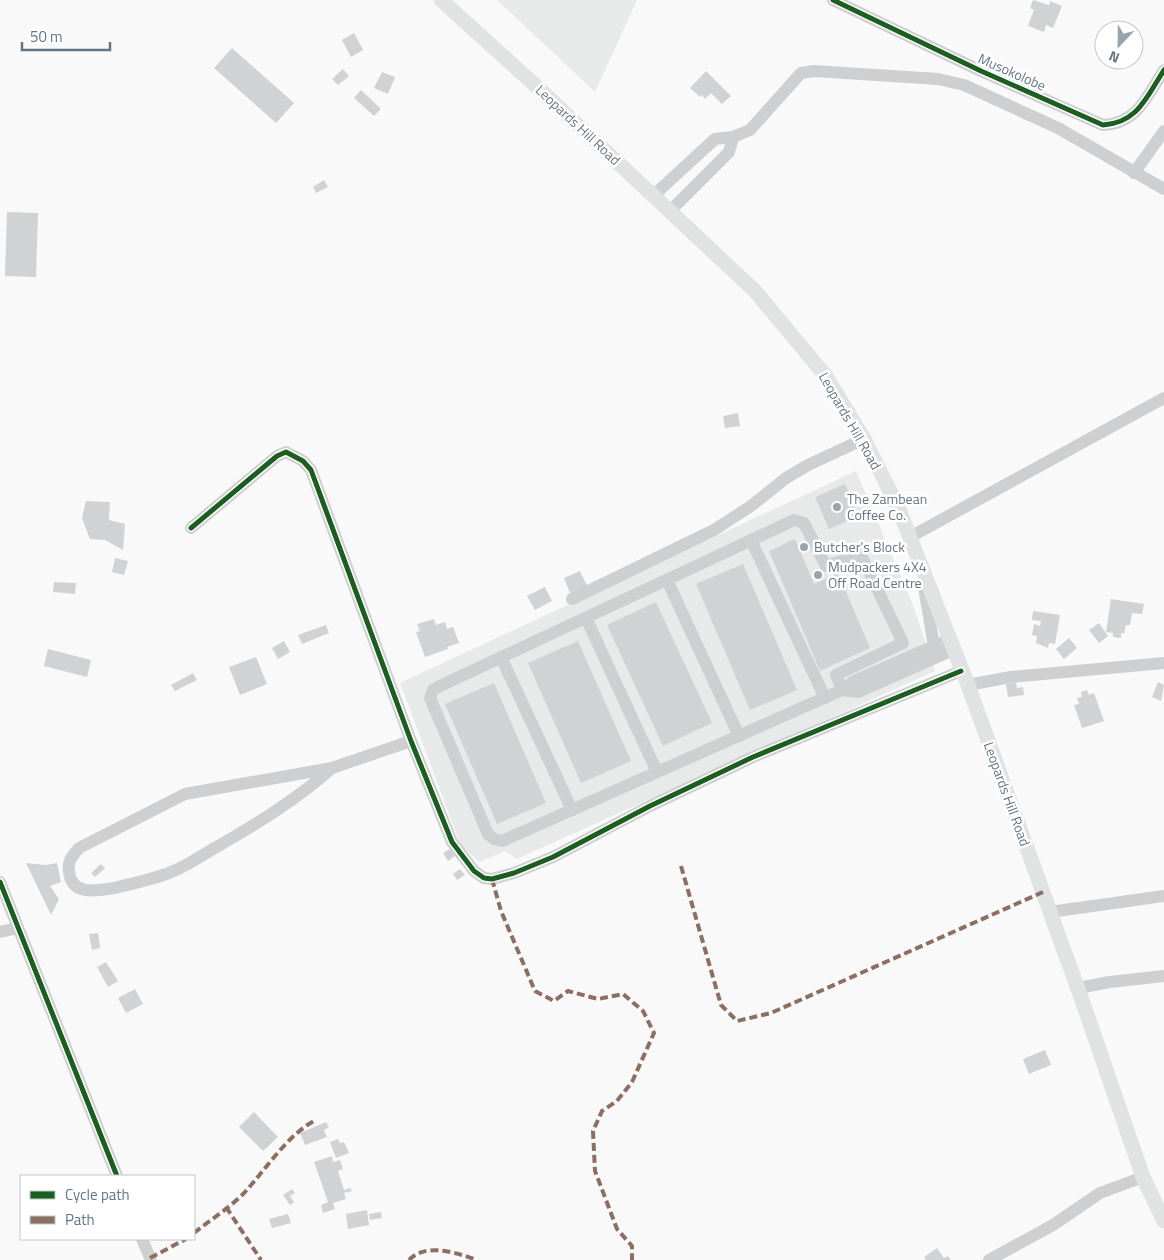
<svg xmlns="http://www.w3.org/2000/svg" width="1164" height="1260" font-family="'Titillium Web',sans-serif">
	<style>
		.built { fill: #e8e9e9 }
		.building { fill: #d0d2d3 }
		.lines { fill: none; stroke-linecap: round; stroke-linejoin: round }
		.minor { stroke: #cecfd0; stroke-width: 12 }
		.major { stroke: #e1e2e2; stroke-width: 15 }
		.quiet { stroke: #8d6e63; stroke-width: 4; stroke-dasharray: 8 4; stroke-linecap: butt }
		.cycleway-casing { stroke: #fff; stroke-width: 8 }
		.cycleway { stroke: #1b5e20; stroke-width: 5 }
		.poi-dot { fill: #99a4ac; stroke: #fff; stroke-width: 2 }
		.labels { text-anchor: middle; stroke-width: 5; stroke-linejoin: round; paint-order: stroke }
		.street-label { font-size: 14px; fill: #657683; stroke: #fff }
		.poi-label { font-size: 14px; fill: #657683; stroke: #fff; text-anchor: start }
	</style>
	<rect width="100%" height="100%" fill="#f9f9f9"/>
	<g class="built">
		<path d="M 497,0 L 637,0 L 595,92 Z"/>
		<path d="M 856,471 L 912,603 L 935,671 L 517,859 L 505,851 L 480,862 L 461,846 L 400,683 Z"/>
	</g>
	<g class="building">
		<path d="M 1033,0 L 1049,5 L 1050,1 L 1062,6 L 1053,28 L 1046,25 L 1044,32 L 1028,26 L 1034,10 L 1030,8 Z"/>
		<path d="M 354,33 L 363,50 L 351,57 L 342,40 Z"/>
		<path d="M 232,48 L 294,103 L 276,123 L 214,68 Z"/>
		<path d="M 343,69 L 349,76 L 338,85 L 332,79 Z"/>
		<path d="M 706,71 L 731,96 L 722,104 L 711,93 L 705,99 L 702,95 L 700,97 L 690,88 Z"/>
		<path d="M 382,72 L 395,77 L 388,94 L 374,88 Z"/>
		<path d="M 361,90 L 381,109 L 374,116 L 354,98 Z"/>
		<path d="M 324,180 L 328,187 L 316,193 L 313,187 Z"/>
		<path d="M 7,212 L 38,213 L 36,277 L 5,276 Z"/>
		<path d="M 738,413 L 740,426 L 725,428 L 723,416 Z"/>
		<path d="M 845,484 L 859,516 L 829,529 L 815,497 Z"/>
		<path d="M 86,501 L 110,502 L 109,520 L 125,524 L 123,550 L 105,540 L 90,539 L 82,518 Z"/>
		<path d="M 795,539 L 814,584 L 838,573 L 870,648 L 820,671 L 769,551 Z"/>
		<path d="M 115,558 L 128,561 L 124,575 L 112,572 Z"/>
		<path d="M 743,564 L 797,690 L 750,710 L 696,584 Z"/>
		<path d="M 580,571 L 587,586 L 570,593 L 564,578 Z"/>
		<path d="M 54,582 L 76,583 L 75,594 L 53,592 Z"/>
		<path d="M 545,587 L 552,601 L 535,610 L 527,596 Z"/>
		<path d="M 1111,599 L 1144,604 L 1142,614 L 1132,613 L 1130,625 L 1126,625 L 1124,634 L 1121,633 L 1121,638 L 1113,637 L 1113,633 L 1106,632 Z"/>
		<path d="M 656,602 L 712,723 L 663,746 L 607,625 Z"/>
		<path d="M 1033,611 L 1060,615 L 1055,644 L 1049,643 L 1048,648 L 1036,643 L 1037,636 L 1032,635 L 1034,624 L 1040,626 L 1041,621 L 1032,620 Z"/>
		<path d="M 434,619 L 436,625 L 445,622 L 447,629 L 453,627 L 459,643 L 447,647 L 448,649 L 425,657 L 416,632 L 420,631 L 417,624 Z"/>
		<path d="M 1099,623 L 1108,636 L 1099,643 L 1089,630 Z"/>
		<path d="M 326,625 L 329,633 L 302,644 L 298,635 Z"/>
		<path d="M 1069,638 L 1077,648 L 1064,659 L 1056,649 Z"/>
		<path d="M 284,641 L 290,652 L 278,659 L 272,648 Z"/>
		<path d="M 578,641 L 631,761 L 581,783 L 528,663 Z"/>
		<path d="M 48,649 L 91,660 L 87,677 L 44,666 Z"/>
		<path d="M 256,657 L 267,684 L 240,695 L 229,667 Z"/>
		<path d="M 193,673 L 197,680 L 175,691 L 171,685 Z"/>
		<path d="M 1158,682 L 1164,685 L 1161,701 L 1152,697 Z"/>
		<path d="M 494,683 L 546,803 L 497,824 L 445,704 Z"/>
		<path d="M 1016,683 L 1017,688 L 1023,687 L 1024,695 L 1008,697 L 1006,684 Z"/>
		<path d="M 1087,690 L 1089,695 L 1094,693 L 1104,721 L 1082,728 L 1074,705 L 1079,704 L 1077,698 L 1082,697 L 1081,692 Z"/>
		<path d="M 450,849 L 455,856 L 448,861 L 443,853 Z"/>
		<path d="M 26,863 L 46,865 L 57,863 L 61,882 L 50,886 L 59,899 L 51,915 Z"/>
		<path d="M 101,864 L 105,868 L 95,877 L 91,873 Z"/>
		<path d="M 460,869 L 465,875 L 457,880 L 453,874 Z"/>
		<path d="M 98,933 L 100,948 L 92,950 L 89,934 Z"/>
		<path d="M 106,962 L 118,981 L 108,987 L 97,967 Z"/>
		<path d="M 135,989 L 143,1004 L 126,1013 L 118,998 Z"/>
		<path d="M 1045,1050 L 1051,1065 L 1029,1074 L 1023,1059 Z"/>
		<path d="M 254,1112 L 278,1137 L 263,1151 L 239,1127 Z"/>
		<path d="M 326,1122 L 329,1127 L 324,1130 L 327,1137 L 305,1145 L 300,1133 Z"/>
		<path d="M 338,1139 L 340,1143 L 344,1142 L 349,1153 L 336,1158 L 330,1142 Z"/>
		<path d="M 332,1156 L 333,1162 L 340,1160 L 343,1169 L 338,1171 L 344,1190 L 350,1188 L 352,1191 L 344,1193 L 346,1199 L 333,1203 L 335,1209 L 323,1213 L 321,1205 L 328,1202 L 314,1162 Z"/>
		<path d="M 292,1189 L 295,1193 L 290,1196 L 294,1202 L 290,1205 L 283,1195 Z"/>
		<path d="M 367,1210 L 369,1225 L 348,1229 L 346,1214 Z"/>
		<path d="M 381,1212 L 382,1218 L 370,1220 L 369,1214 Z"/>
		<path d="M 288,1214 L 291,1223 L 272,1228 L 269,1219 Z"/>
		<path d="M 937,1248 L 944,1258 L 948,1256 L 951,1260 L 926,1260 L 924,1257 Z"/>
	</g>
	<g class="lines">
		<g class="minor">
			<path d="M 833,0 L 981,71 L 1103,125 C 1138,123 1147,96 1164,70"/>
			<path d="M 1134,173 L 1164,131"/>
			<path d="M 654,195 L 715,139 L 733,137 L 750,130 L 801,73 L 814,71 L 938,79 L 964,85 L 1058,128 L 1164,189"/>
			<path d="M 670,211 L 729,152 L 733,137"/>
			<path d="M 191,528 L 277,456 L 286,452 L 303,461 L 311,470 L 411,741 L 452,842 L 474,871 L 484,878 L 492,879 L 514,873 L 553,857 L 650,806 L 753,757 L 961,671"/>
			<path d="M 910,537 L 1164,398"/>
			<path d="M 751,540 L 825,698"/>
			<path d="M 667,580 L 739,736"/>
			<path d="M 923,581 L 934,646"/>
			<path d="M 572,599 L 714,530 L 751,506 L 786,478 L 808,465 L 864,439"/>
			<path d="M 586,618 L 657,772"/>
			<path d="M 501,657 L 572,810"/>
			<path d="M 968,685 L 1011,677 L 1164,663"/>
			<path d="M 842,690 L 836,675 L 903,643 L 861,555 L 826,566 L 804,523 L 794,520 L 440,686 L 433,690 L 430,698 L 488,834 L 494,839 L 502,841 L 842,690 L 854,681 L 950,639"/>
			<path d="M 842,690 L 858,692 L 953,650"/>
			<path d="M 332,768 C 296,800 255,825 213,849 C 198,858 182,869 166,874 C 149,880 131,884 114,888 C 96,891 71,896 69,871 C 67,861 73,855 79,848 L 185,794 L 332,768 L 411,741"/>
			<path d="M 0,882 L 117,1176"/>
			<path d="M 1050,912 L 1164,896"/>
			<path d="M 0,932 L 18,928"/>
			<path d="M 1078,988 L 1110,982 L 1164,976"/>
			<path d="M 142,1239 L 151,1260"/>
			<path d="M 989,1260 L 1053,1225 L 1100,1193 L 1143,1177"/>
		</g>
		<path class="major" d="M 441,0 L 535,85 L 755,291 L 825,375 L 864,439 L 898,507 L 968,685 L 1083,1003 L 1143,1177 L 1164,1221"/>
		<g class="quiet">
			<path d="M 681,866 L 721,1005 L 737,1021 L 771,1013 L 1043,892"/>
			<path d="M 492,879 L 501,911 L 535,991 L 554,1001 L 568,991 L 598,999 L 623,994 L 643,1011 L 654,1033 L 632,1082 L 617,1101 L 602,1111 L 593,1131 L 595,1171 L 617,1229 L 632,1246 L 632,1260"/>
			<path d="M 226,1207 L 261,1260"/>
			<path d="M 194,1233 C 210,1220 231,1207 245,1192 C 266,1169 289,1133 316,1120"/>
			<path d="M 150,1258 L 186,1239"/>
			<path d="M 409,1260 C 426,1242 457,1253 477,1260"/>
		</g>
		<defs>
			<g id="cycleway">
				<path d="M 833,0 L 981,71 L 1103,125 C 1138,123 1147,96 1164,70"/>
				<path d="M 191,528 L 277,456 L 286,452 L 303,461 L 311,470 L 411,741 L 452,842 L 474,871 L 484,878 L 492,879 L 514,873 L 553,857 L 650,806 L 753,757 L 961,671"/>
				<path d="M 0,882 L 117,1176"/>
			</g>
		</defs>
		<use href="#cycleway" class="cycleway-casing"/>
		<use href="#cycleway" class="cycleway"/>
	</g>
	<g class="poi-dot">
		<circle cx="837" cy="507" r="5"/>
		<circle cx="804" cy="547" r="5"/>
		<circle cx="818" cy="575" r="5"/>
	</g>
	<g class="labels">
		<g class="street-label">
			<text transform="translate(1012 72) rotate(24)" y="5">Musokolobe</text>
			<text transform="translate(578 125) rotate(43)" y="5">Leopards Hill Road</text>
			<text transform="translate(850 421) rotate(60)" y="5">Leopards Hill Road</text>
			<text transform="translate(1007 794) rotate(70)" y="5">Leopards Hill Road</text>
		</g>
		<g class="poi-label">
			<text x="847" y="504">The Zambean<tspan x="847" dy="16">Coffee Co.</tspan></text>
			<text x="814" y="552">Butcher's Block</text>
			<text x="828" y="572">Mudpackers 4X4<tspan x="828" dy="16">Off Road Centre</tspan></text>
		</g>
	</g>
	<rect x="20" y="1175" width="175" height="65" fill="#ffffff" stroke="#c1c8cd"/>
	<rect x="30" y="1191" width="25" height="8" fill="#1b5e20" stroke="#c1c8cd"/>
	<text x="65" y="1200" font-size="15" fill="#657683">Cycle path</text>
	<rect x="30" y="1216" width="25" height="8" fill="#8d6e63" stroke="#c1c8cd"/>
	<text x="65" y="1225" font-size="15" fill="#657683">Path</text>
	<g transform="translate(1119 45) rotate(202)"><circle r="24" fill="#ffffff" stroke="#c1c8cd"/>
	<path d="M0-4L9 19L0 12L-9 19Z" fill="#99a4ac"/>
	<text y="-8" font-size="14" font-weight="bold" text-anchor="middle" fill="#657683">N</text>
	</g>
	<path d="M22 42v8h88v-8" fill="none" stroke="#657683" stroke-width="2.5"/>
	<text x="30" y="42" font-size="15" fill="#657683" stroke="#ffffff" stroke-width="4" paint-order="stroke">50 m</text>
</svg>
